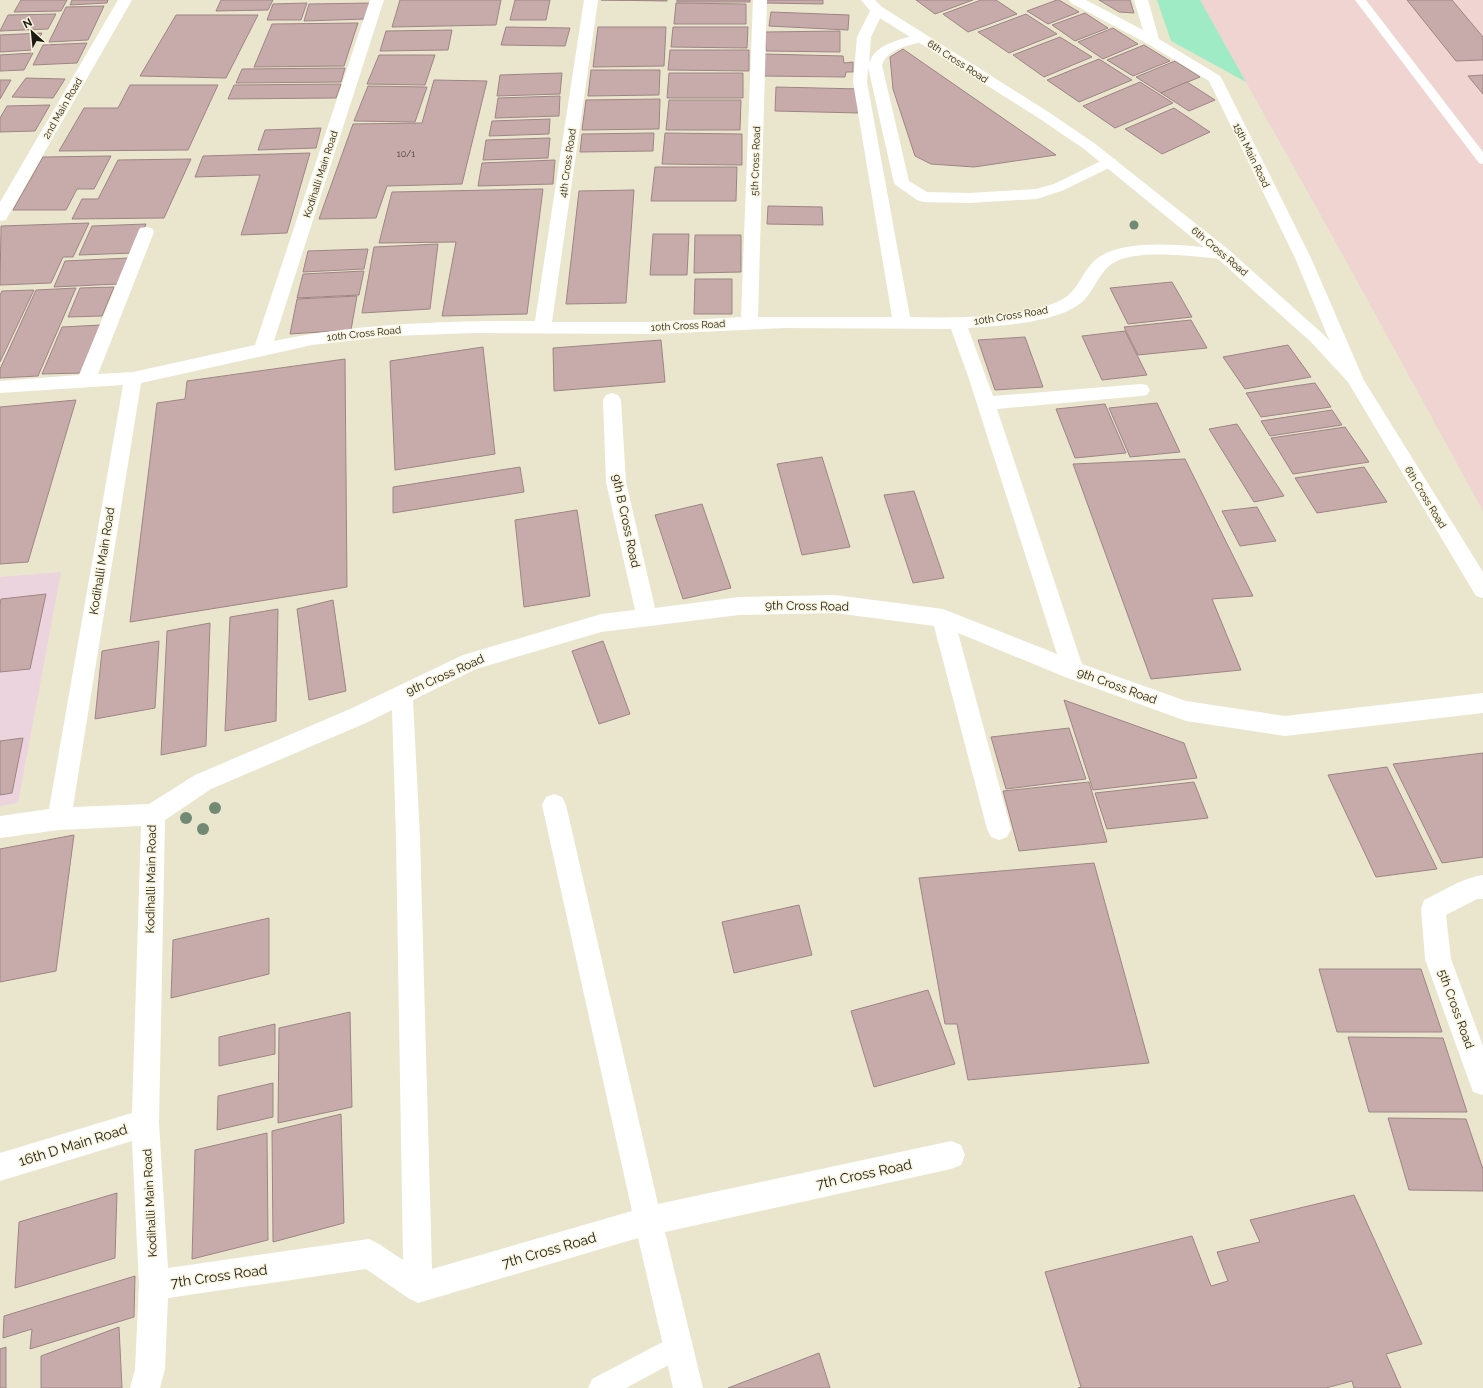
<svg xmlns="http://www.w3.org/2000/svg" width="1483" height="1388" font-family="Raleway,sans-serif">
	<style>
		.industrial { fill: #efd4d1 }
		.education { fill: #ecd4de }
		.green { fill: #9febc6 }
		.building { fill: #c6abaa; stroke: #9e8584 }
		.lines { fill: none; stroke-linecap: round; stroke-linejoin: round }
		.service { fill: #fff; fill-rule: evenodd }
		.minor { fill: #fff; fill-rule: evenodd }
		.tertiary { fill: #fff; fill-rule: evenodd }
		.tree { fill: #728974 }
		.labels { text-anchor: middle; stroke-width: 3; stroke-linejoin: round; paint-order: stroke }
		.far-number-label { font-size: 9px; fill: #463e38 }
		.far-street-label { font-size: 10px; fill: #1c1a12; stroke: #f8f3dc }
		.street-label { font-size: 12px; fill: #1c1a12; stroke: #f8f3dc }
		.near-street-label { font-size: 14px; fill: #1c1a12; stroke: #f8f3dc }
	</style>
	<rect width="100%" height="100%" fill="#eae6ce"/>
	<path class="industrial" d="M 1200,0 L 1483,0 L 1483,511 L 1334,239 Z"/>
	<path class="education" d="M 61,572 L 18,803 L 0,806 L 0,577 Z"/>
	<path class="green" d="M 1157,0 L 1200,0 L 1246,82 L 1171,41 Z"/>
	<g class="building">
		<path d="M 21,0 L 67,0 L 61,11 L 14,12 Z"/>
		<path d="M 72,0 L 108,0 L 107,3 L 70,5 Z"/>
		<path d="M 221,0 L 273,0 L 268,10 L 216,11 Z"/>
		<path d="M 400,0 L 501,0 L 496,25 L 392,27 Z"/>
		<path d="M 515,0 L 550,0 L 546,20 L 510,20 Z"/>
		<path d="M 601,0 L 667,0 L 667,1 Z"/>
		<rect x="677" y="0" width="73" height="2"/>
		<path d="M 765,0 L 823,0 L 823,4 L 765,3 Z"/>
		<path d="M 916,0 L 973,0 L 935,14 Z"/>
		<path d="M 981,0 L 996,0 L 1017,14 L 968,32 L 943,14 Z"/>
		<path d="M 1057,0 L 1059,0 L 1079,12 L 1048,24 L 1027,11 Z"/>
		<path d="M 1099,0 L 1130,0 L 1134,13 L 1119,12 Z"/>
		<path d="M 1407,0 L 1452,0 L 1483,37 L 1483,60 L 1456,61 Z"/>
		<path d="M 307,3 L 301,20 L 267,20 L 273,4 Z"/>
		<path d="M 371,3 L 366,19 L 304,21 L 309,4 Z"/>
		<path d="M 676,3 L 746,4 L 746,24 L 674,24 Z"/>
		<path d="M 104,6 L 88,40 L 49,42 L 66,7 Z"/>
		<path d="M 771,12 L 849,15 L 848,30 L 769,26 Z"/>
		<path d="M 1085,13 L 1108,28 L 1075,41 L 1052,25 Z"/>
		<path d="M 56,14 L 48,29 L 0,31 L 8,15 Z"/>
		<path d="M 1026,14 L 1057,34 L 1009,53 L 978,32 Z"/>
		<path d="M 176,15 L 258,15 L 226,78 L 140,76 Z"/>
		<path d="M 358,23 L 344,66 L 254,67 L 272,24 Z"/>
		<path d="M 506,27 L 570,28 L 565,46 L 501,45 Z"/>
		<path d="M 598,27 L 666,27 L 664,66 L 593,67 Z"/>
		<path d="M 673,27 L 748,27 L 747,48 L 671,47 Z"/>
		<path d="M 1113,28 L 1138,44 L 1103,59 L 1078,42 Z"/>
		<path d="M 452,30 L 448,50 L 380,51 L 386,31 Z"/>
		<path d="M 840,31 L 840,52 L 766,51 L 765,32 Z"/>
		<path d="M 42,33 L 33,50 L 0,52 L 0,35 Z"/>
		<path d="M 1060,37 L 1092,57 L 1044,77 L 1013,55 Z"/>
		<path d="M 87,43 L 77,63 L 33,65 L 43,45 Z"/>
		<path d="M 1144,45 L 1170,61 L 1133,76 L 1107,60 Z"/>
		<path d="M 903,49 L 1056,155 L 974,167 L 931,164 L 915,156 L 893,89 L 890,57 Z"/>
		<path d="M 670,50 L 749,50 L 749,71 L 668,70 Z"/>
		<path d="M 33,53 L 24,70 L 0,71 L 0,55 Z"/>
		<path d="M 764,54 L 843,56 L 844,63 L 853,62 L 853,72 L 846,72 L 845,77 L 764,76 Z"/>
		<path d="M 379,55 L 435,55 L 425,85 L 367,84 Z"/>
		<path d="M 1099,59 L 1132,80 L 1079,102 L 1047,80 Z"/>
		<path d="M 1175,61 L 1200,77 L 1161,93 L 1136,77 Z"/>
		<path d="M 345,68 L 341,82 L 236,83 L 242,69 Z"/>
		<path d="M 591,70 L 660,70 L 659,95 L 588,96 Z"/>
		<path d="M 562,73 L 560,94 L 497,96 L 500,75 Z"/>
		<path d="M 669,73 L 743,73 L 743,98 L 667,98 Z"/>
		<path d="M 1483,75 L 1483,94 L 1468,76 Z"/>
		<path d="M 26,78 L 65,79 L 53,98 L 12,97 Z"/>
		<path d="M 0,80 L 11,80 L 0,99 Z"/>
		<path d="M 434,80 L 487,81 L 462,184 L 387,186 L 376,218 L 319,219 L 353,124 L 422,123 Z"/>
		<path d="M 1140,82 L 1173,103 L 1115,128 L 1083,106 Z"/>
		<path d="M 1187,82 L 1215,100 L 1189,111 L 1161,93 Z"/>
		<path d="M 341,84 L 336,98 L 228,99 L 234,85 Z"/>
		<path d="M 130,85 L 218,85 L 188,150 L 59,151 L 84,108 L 118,108 Z"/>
		<path d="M 368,86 L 427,87 L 415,122 L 354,121 Z"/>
		<path d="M 776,87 L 860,89 L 860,113 L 775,111 Z"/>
		<path d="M 560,96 L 559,116 L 495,118 L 498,98 Z"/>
		<path d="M 660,99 L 659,129 L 582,130 L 586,100 Z"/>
		<path d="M 669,100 L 741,100 L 740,130 L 666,130 Z"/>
		<path d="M 50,105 L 35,131 L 0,132 L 0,118 L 7,106 Z"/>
		<path d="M 1174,108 L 1210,132 L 1162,154 L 1125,129 Z"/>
		<path d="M 550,119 L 549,134 L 489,136 L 492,121 Z"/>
		<path d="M 321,128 L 316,148 L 258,150 L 265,130 Z"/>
		<path d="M 654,133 L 653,151 L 580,152 L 582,134 Z"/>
		<path d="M 665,133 L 742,134 L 742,165 L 662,164 Z"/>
		<path d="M 550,138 L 548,158 L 483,160 L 486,140 Z"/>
		<path d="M 310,153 L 287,233 L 241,235 L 260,175 L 195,177 L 203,156 Z"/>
		<path d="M 111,156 L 94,189 L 77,189 L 66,210 L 13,210 L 43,157 Z"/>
		<path d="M 191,159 L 164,218 L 72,219 L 82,199 L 98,199 L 118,160 Z"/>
		<path d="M 555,160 L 553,184 L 478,186 L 482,163 Z"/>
		<path d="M 655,167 L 737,167 L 736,201 L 651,201 Z"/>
		<path d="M 543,189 L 527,314 L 442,316 L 456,242 L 379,243 L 392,192 Z"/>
		<path d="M 634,190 L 626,303 L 566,304 L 579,191 Z"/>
		<path d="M 768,206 L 822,207 L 823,225 L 767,224 Z"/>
		<path d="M 89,223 L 73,257 L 63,257 L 51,283 L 0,285 L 1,226 Z"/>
		<path d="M 146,224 L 134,253 L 79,255 L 92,226 Z"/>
		<path d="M 653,234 L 689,234 L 687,275 L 650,275 Z"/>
		<path d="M 695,235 L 741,235 L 741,272 L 694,273 Z"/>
		<path d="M 438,244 L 430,309 L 362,313 L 374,247 Z"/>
		<path d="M 368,249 L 364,269 L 303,272 L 308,251 Z"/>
		<path d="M 129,258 L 118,284 L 54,287 L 65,261 Z"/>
		<path d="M 364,271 L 359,295 L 297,298 L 303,274 Z"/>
		<path d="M 695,279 L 732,279 L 732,314 L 694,314 Z"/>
		<path d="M 1172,282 L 1192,317 L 1128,324 L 1110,288 Z"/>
		<path d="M 114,287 L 102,316 L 68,317 L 80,288 Z"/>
		<path d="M 76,288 L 38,376 L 0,378 L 0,369 L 36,290 Z"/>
		<path d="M 34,290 L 0,362 L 0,295 L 2,291 Z"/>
		<path d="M 357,296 L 351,330 L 290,334 L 297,299 Z"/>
		<path d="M 1191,320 L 1207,348 L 1138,355 L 1124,327 Z"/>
		<path d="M 101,325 L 82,373 L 42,374 L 62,327 Z"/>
		<path d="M 1125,331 L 1147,375 L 1102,380 L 1082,336 Z"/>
		<path d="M 1025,337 L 1043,387 L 995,390 L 978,340 Z"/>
		<path d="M 661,340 L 665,382 L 554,391 L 553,348 Z"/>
		<path d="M 1288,345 L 1311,377 L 1245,389 L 1223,357 Z"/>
		<path d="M 483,347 L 495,454 L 395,470 L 390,361 Z"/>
		<path d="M 345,359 L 347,587 L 130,622 L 157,403 L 185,399 L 187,381 Z"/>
		<path d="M 1315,383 L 1331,407 L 1261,417 L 1246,393 Z"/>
		<path d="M 76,400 L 28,562 L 0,564 L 0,407 Z"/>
		<path d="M 1157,403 L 1180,452 L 1130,457 L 1109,408 Z"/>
		<path d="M 1105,404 L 1126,453 L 1075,458 L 1056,409 Z"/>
		<path d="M 1332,410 L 1342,425 L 1270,436 L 1261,421 Z"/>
		<path d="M 1237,424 L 1284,496 L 1254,502 L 1209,429 Z"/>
		<path d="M 1345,427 L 1369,462 L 1293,474 L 1271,438 Z"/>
		<path d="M 822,457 L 850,547 L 802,555 L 777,464 Z"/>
		<path d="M 1185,459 L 1253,596 L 1212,599 L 1241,670 L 1151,679 L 1073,464 Z"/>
		<path d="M 520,467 L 524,492 L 393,513 L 393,487 Z"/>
		<path d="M 1364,467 L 1387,502 L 1317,513 L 1295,478 Z"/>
		<path d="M 914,491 L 944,578 L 913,583 L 884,495 Z"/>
		<path d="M 702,504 L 731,588 L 683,599 L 655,515 Z"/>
		<path d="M 1257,507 L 1276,541 L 1240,546 L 1222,511 Z"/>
		<path d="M 577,510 L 590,596 L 524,607 L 515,520 Z"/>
		<path d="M 46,594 L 30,669 L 0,672 L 0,605 L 1,599 Z"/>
		<path d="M 333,600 L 346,691 L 309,700 L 297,609 Z"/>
		<path d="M 278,609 L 276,721 L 225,731 L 230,617 Z"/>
		<path d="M 210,623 L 206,746 L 161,755 L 167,631 Z"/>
		<path d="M 159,641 L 155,708 L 95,719 L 102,651 Z"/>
		<path d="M 603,641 L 630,714 L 599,724 L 572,651 Z"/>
		<path d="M 1064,700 L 1184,743 L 1197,778 L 1093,790 Z"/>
		<path d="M 1069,728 L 1086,779 L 1006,789 L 991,737 Z"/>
		<path d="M 23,738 L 12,793 L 0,795 L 0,741 Z"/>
		<path d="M 1483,753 L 1483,857 L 1442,863 L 1393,764 Z"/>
		<path d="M 1387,767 L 1437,869 L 1376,877 L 1328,775 Z"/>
		<path d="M 1089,782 L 1107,842 L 1019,851 L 1003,791 Z"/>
		<path d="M 1194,782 L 1208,818 L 1107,829 L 1095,793 Z"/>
		<path d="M 74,835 L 56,971 L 0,982 L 0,849 Z"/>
		<path d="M 1094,863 L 1149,1063 L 968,1080 L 957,1024 L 945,1024 L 919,878 Z"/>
		<path d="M 799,905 L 812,955 L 734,973 L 722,922 Z"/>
		<path d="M 269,918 L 269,974 L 171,998 L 173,940 Z"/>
		<path d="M 1319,969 L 1421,969 L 1442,1032 L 1337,1032 Z"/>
		<path d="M 928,990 L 955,1064 L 874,1087 L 851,1011 Z"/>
		<path d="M 350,1012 L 352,1107 L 278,1123 L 279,1028 Z"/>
		<path d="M 275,1024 L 275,1054 L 219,1066 L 219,1037 Z"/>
		<path d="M 1348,1037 L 1443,1038 L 1467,1112 L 1369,1112 Z"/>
		<path d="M 273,1083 L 273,1117 L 217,1130 L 218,1096 Z"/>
		<path d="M 341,1114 L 344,1223 L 273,1242 L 272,1131 Z"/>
		<path d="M 1388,1118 L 1466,1119 L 1483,1169 L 1483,1191 L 1409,1190 Z"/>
		<path d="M 267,1133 L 268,1240 L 192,1259 L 195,1150 Z"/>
		<path d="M 117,1193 L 115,1258 L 15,1288 L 19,1222 Z"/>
		<path d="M 1354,1195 L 1422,1344 L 1386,1354 L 1401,1388 L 1354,1388 L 1352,1381 L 1326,1388 L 1078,1388 L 1081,1387 L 1045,1272 L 1192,1236 L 1211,1286 L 1228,1281 L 1217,1252 L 1260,1242 L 1250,1220 Z"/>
		<path d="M 135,1276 L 134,1317 L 30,1349 L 32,1329 L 3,1338 L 4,1316 Z"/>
		<path d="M 119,1327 L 122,1388 L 41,1388 L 41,1356 Z"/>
		<path d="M 6,1347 L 6,1388 L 0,1388 L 0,1349 Z"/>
		<path d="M 819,1353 L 830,1388 L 728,1388 Z"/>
	</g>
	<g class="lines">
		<g class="service">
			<path d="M 1355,0 L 1366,0 L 1483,152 L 1483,164 L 1479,163 Z"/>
			<path d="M 678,1334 L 687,1337 L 690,1346 L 687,1355 L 626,1388 L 588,1388 L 592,1379 Z"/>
		</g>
		<g class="minor">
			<path d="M 118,0 L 132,0 L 8,216 L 6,220 L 0,221 L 0,202 Z"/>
			<path d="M 370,0 L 384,0 L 274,341 C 360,323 448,321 535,321 L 584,0 L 598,0 L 552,322 L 655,322 L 741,317 L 753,0 L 767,0 L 758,317 L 892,317 L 853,82 L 857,37 L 872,7 L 882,7 L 884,10 L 871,37 L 869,63 C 876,43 902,39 921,34 L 926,35 L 928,38 L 926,41 C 911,45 888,48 882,65 L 909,181 L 927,192 L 969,193 L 1036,189 L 1054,184 L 1105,159 L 1110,157 L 1115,159 L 1118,162 L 1115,165 L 1064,190 L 1037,199 L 969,203 L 923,202 L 917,200 L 897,186 L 894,183 L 868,67 L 867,82 L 910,317 C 952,318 1018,319 1057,302 C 1078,293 1079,277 1093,262 C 1118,236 1190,246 1223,249 L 1229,250 L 1231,254 L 1229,258 L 1223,259 C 1195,257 1143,249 1117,261 C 1099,269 1096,290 1082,302 C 1058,323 999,326 968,328 L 993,396 L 1141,384 L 1147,385 L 1150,390 L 1147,395 L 1141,396 L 997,409 L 1082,664 L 1186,701 L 1285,716 L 1483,693 L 1483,713 L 1285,736 L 1186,721 L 1065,677 L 958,633 L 1011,829 L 1007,837 L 999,840 L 991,837 L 987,829 L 934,626 L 835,613 L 739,615 L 601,632 L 476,669 L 413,700 L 420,837 L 432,1269 L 632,1211 L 542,805 L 546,797 L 554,794 L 562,797 L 566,805 L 658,1204 L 951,1141 L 961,1145 L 965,1155 L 961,1165 L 951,1169 L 665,1232 L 703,1388 L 673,1388 L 638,1238 L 418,1303 L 408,1298 L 366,1269 L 168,1298 L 165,1369 L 160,1388 L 130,1388 L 135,1369 L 139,1285 L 132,1141 L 0,1181 L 0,1153 L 132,1113 L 141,826 L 59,830 L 0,838 L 0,816 L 49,809 L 123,385 L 0,393 L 0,381 L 79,375 L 138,232 L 140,228 L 146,227 L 152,228 L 154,232 L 98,374 L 133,372 L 255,345 ZM 786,328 L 951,329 L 968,376 L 1057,654 L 943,609 L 835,595 L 739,597 L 655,608 L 626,482 L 621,400 L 618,395 L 612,393 L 606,395 L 603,400 L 606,482 L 635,610 L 601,614 L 463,655 L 350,709 L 195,775 L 149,804 L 73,807 L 141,383 L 312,345 L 393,336 L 474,333 L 655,334 ZM 392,710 L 396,837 L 403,1260 L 379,1244 L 369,1239 L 168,1268 L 159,1123 L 165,820 L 211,789 L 366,723 Z"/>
			<path d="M 1069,0 L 1086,0 L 1143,30 L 1134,0 L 1148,0 L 1159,39 L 1220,76 L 1222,79 L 1311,258 L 1363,378 L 1360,382 L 1354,384 L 1348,382 L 1345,378 L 1295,258 L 1209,81 L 1148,44 L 1071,3 Z"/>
			<path d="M 1483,875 L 1483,899 L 1477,899 L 1446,915 L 1451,959 L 1483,1046 L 1483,1095 L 1473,1092 L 1425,959 L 1421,909 L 1424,900 C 1443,891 1462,878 1483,875 Z"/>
		</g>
		<path class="tertiary" d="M 861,0 L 875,0 L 882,7 L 1050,113 L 1094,143 L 1229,250 L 1323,334 L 1360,374 L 1483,572 L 1483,598 L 1476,596 L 1348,382 L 1311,342 L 1217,258 L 1084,149 L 1040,119 L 872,13 Z"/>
	</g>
	<g class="tree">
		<circle cx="1134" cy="225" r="4.5"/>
		<circle cx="215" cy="808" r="6"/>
		<circle cx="186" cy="818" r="6"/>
		<circle cx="203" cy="829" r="6"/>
	</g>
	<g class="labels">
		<g class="far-number-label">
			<text x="406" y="157">10/1</text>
		</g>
		<g class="far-street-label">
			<text transform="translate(958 61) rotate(33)" y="4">6th Cross Road</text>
			<text transform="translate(62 108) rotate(-60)" y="4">2nd Main Road</text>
			<text transform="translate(1252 155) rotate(64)" y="4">15th Main Road</text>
			<text transform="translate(755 161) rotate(-88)" y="4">5th Cross Road</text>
			<text transform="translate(567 163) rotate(-82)" y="4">4th Cross Road</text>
			<text transform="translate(320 174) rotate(-72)" y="4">Kodihalli Main Road</text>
			<text transform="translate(1220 251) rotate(40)" y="4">6th Cross Road</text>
			<text transform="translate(1011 315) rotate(-9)" y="4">10th Cross Road</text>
			<text transform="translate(688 325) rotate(-3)" y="4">10th Cross Road</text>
			<text transform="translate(364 333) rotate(-6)" y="4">10th Cross Road</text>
			<text transform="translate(1426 497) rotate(59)" y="4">6th Cross Road</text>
		</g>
		<g class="street-label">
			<text transform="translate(626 521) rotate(78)" y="4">9th B Cross Road</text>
			<text transform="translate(102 561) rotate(-81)" y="4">Kodihalli Main Road</text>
			<text transform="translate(807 606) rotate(1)" y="4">9th Cross Road</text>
			<text transform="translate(445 675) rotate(-24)" y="4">9th Cross Road</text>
			<text transform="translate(1117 686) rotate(20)" y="4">9th Cross Road</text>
			<text transform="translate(151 879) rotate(-89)" y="4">Kodihalli Main Road</text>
			<text transform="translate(1456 1009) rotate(70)" y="4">5th Cross Road</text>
			<text transform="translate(150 1203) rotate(-93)" y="4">Kodihalli Main Road</text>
		</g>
		<g class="near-street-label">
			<text transform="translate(73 1145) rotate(-17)" y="5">16th D Main Road</text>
			<text transform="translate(864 1174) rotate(-12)" y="5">7th Cross Road</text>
			<text transform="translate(549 1250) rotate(-16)" y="5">7th Cross Road</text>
			<text transform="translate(219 1276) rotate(-8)" y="5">7th Cross Road</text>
		</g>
	</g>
	<g transform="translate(32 32) rotate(333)" stroke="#f8f3dc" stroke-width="3" paint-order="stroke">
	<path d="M0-3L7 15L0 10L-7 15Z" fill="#1c1a12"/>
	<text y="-6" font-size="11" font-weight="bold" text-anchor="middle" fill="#1c1a12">N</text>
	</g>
</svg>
